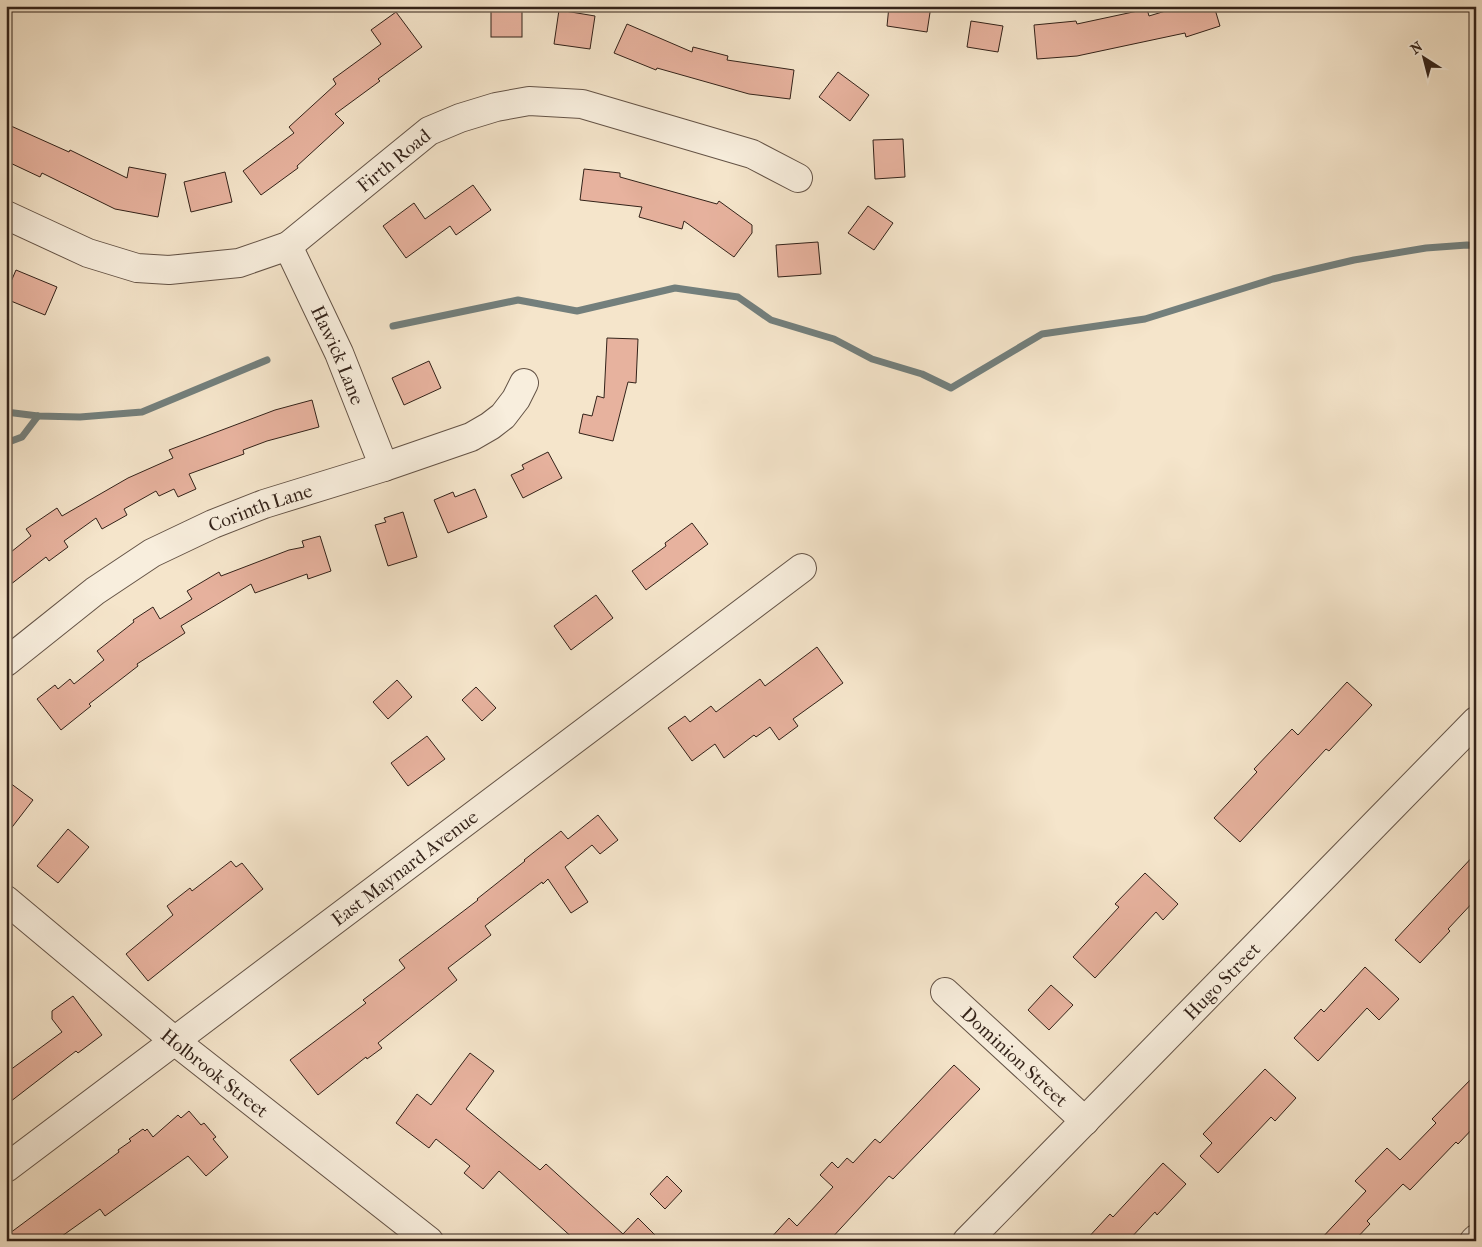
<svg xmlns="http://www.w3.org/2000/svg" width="1482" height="1247" font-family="'IM FELL French Canon',serif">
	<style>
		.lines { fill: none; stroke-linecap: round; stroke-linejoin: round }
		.stream { stroke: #737f7c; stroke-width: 7 }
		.building { fill: #e7b29e; stroke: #332219 }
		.minor-casing { stroke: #645346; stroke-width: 30 }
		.minor { stroke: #f8eedd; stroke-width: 28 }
		.labels { text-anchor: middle; stroke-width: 5; stroke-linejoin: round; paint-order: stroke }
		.street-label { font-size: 19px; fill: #332219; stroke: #f8eedd }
	</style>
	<rect width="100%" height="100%" fill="#f5e5cb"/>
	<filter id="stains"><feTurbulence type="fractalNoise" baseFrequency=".004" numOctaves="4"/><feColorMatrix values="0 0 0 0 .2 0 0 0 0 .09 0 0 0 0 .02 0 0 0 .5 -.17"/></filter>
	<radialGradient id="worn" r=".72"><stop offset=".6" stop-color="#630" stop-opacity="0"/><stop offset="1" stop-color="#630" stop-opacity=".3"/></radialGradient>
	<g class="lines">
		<g class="stream">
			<path d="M 393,326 L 518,300 L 577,311 L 675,288 L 738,297 L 771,320 L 834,339 L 872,359 L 922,374 L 951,388 L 1042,334 L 1145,319 L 1273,279 L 1354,260 L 1426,248 L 1467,245 L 1476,246"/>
			<path d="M 6,412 L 38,416 L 80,417 L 142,412 L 267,360"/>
			<path d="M 6,443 L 22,437 L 38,416"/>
		</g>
	</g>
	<g class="building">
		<path d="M 889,6 L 931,6 L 927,32 L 887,26 Z"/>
		<path d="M 1182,6 L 1214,6 L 1220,26 L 1186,37 L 1185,33 L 1077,56 L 1037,59 L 1034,25 L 1076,21 L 1077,24 L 1147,9 L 1149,16 Z"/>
		<rect x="491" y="7" width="31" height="30"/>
		<path d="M 559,10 L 595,16 L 590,49 L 554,44 Z"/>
		<path d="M 396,12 L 422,47 L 378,79 L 380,81 L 335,114 L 344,123 L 297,166 L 298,168 L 261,195 L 243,171 L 294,133 L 289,127 L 336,84 L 333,79 L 381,44 L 371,30 Z"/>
		<path d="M 971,21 L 1003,26 L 998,52 L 967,47 Z"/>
		<path d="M 627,24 L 692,52 L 693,47 L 728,56 L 727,60 L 794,70 L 790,99 L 749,94 L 657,68 L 656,70 L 614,53 Z"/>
		<path d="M 838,72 L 869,95 L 850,121 L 819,97 Z"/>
		<path d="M 11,126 L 69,152 L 70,150 L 127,178 L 129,167 L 166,174 L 158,217 L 115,209 L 42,173 L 40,177 L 6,161 L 6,136 Z"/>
		<path d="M 903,139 L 905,177 L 875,179 L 873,140 Z"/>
		<path d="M 584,169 L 620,173 L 620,177 L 717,204 L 719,201 L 752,225 L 752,233 L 734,257 L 684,221 L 682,229 L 639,217 L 642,207 L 580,200 Z"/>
		<path d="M 225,172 L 232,202 L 191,212 L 184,182 Z"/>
		<path d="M 473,185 L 491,210 L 456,235 L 450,226 L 406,258 L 383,226 L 414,203 L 425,219 Z"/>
		<path d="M 868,206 L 893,223 L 874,250 L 848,233 Z"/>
		<path d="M 818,242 L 821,274 L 778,277 L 776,245 Z"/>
		<path d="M 16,270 L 57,287 L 45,315 L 6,299 L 6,293 Z"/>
		<path d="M 607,338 L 638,339 L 636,383 L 628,382 L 613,441 L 579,433 L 583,414 L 592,416 L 597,396 L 604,398 Z"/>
		<path d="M 429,361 L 441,388 L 404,405 L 392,378 Z"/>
		<path d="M 312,400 L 319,427 L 267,441 L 243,450 L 244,454 L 189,474 L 196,489 L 178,497 L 174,489 L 159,496 L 156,491 L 124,509 L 127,515 L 102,529 L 96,518 L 64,541 L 68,547 L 49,561 L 46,557 L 6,588 L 6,556 L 31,536 L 26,529 L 57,508 L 62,516 L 128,478 L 173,458 L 169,450 L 275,410 Z"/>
		<path d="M 548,452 L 562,478 L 523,498 L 511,475 L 524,469 L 522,465 Z"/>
		<path d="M 475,489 L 487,517 L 448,533 L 434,500 L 453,492 L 455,497 Z"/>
		<path d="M 403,512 L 417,557 L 388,566 L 375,525 L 386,522 L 384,518 Z"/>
		<path d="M 692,523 L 708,544 L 646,590 L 632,571 L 666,546 L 665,543 Z"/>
		<path d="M 320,536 L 331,571 L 308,579 L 307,574 L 255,593 L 251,584 L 181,626 L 185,633 L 137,664 L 138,666 L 89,704 L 91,706 L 61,730 L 37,699 L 55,685 L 58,689 L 70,679 L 74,684 L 104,660 L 97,651 L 134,622 L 133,620 L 153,607 L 160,619 L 192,599 L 187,591 L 219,572 L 221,576 L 289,550 L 304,547 L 302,541 Z"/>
		<path d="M 596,595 L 613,618 L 571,650 L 554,626 Z"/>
		<path d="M 817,647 L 843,683 L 793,719 L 798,726 L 779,740 L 770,727 L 756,737 L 754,735 L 724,758 L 715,744 L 692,761 L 668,728 L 685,716 L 690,722 L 711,706 L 716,712 L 760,679 L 765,686 Z"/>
		<path d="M 397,680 L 412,697 L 388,719 L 373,702 Z"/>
		<path d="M 1347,682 L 1372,705 L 1329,751 L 1326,749 L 1240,842 L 1214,818 L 1257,772 L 1254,769 L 1292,729 L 1298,735 Z"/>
		<path d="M 476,687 L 496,708 L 482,721 L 462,700 Z"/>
		<path d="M 427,736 L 445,759 L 408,786 L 391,763 Z"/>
		<path d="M 6,780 L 33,800 L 6,835 Z"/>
		<path d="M 598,815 L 618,840 L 600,854 L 592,845 L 565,867 L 588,902 L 571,913 L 548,879 L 543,884 L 542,882 L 485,926 L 491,935 L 448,968 L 457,980 L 378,1043 L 382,1048 L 367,1059 L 366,1057 L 318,1095 L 290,1060 L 366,1003 L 363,1000 L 405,968 L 399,960 L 478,900 L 477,899 L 525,861 L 524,860 L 561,831 L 568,839 Z"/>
		<path d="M 68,829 L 89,847 L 58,883 L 37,866 Z"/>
		<path d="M 1476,853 L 1476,899 L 1448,929 L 1450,931 L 1420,963 L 1395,940 Z"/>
		<path d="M 231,861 L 236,867 L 242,863 L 263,889 L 148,981 L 126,954 L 173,915 L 167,906 L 190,888 L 192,891 Z"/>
		<path d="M 1145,873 L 1178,904 L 1163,920 L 1156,912 L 1095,978 L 1073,957 L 1119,907 L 1115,904 Z"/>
		<path d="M 1365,967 L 1399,999 L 1379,1020 L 1367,1008 L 1318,1061 L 1294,1038 L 1321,1009 L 1324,1012 Z"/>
		<path d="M 1051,985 L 1073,1005 L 1049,1030 L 1028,1010 Z"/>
		<path d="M 73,996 L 102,1035 L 78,1053 L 76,1051 L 6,1105 L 6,1073 L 62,1032 L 52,1019 L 52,1011 Z"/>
		<path d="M 470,1053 L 494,1071 L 466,1109 L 540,1170 L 546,1164 L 623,1234 L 638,1218 L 661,1241 L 576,1241 L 499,1171 L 483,1189 L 464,1173 L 470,1166 L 436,1139 L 429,1148 L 396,1123 L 417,1094 L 431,1105 Z"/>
		<path d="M 954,1065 L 980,1089 L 893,1179 L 889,1176 L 829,1241 L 768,1241 L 789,1218 L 797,1226 L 833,1187 L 820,1175 L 832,1162 L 838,1168 L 847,1158 L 853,1163 L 875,1139 L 880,1143 Z"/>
		<path d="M 1265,1069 L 1296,1098 L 1275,1121 L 1271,1117 L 1218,1173 L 1200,1156 L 1212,1143 L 1203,1134 Z"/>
		<path d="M 1476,1074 L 1476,1125 L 1458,1144 L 1456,1142 L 1410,1190 L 1403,1184 L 1367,1221 L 1370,1224 L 1354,1241 L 1319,1241 L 1366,1191 L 1355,1181 L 1387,1148 L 1400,1160 L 1436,1123 L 1432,1119 Z"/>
		<path d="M 189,1111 L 201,1125 L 204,1123 L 216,1137 L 213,1139 L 228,1157 L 206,1176 L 188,1156 L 105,1216 L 100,1209 L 55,1241 L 6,1241 L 6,1236 L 119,1152 L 118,1150 L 131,1141 L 129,1139 L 143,1129 L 145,1131 L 147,1129 L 153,1137 L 178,1115 L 181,1118 Z"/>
		<path d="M 1163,1163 L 1186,1184 L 1157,1215 L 1155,1212 L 1128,1241 L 1085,1241 L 1110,1214 L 1113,1217 Z"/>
		<path d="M 667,1176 L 682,1191 L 665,1209 L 650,1194 Z"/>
	</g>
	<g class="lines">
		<defs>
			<g id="minor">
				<path id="s1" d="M 6,215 L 88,253 L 137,268 L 169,270 L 239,263 L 288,246 L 429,131 L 460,118 L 496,107 L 529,101 L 582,104 L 752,154 L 798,178"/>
				<path id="s2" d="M 288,246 L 339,353 L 384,467"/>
				<path id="s3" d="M 6,662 L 95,591 L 152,553 L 213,524 L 264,504 L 384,467 L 471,437 L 490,426 L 503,416 L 516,399 L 524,383"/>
				<path id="s4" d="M 6,900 L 176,1042 L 429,1241"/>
				<path id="s5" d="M 945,992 L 1085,1121"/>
				<path id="s6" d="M 6,1168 C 273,969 536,766 802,568"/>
				<path id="s7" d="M 967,1241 L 1476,721"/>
				<path d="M 1474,1241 L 1476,1239"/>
			</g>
		</defs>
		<use href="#minor" class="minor-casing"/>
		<use href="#minor" class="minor"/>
	</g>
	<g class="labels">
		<g class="street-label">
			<text dy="7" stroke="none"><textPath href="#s1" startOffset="432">Firth Road</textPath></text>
			<text dy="7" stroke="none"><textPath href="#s2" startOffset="120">Hawick Lane</textPath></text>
			<text dy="7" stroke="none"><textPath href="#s3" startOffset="300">Corinth Lane</textPath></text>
			<text dy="7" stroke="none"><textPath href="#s6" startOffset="499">East Maynard Avenue</textPath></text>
			<text dy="7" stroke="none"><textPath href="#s7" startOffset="364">Hugo Street</textPath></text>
			<text dy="7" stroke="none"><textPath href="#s5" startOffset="95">Dominion Street</textPath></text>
			<text dy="7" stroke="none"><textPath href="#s4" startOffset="271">Holbrook Street</textPath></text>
		</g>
	</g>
	<rect width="1482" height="1247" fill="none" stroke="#f5e5cb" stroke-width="25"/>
	<rect x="8" y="8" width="1467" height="1232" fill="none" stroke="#332219" stroke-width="2.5"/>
	<rect x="12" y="12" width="1457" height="1222" fill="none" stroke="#332219"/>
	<g transform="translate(1424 58) rotate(324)" stroke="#f8eedd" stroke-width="4" paint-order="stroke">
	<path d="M0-4L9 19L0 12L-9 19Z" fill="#332219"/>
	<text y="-8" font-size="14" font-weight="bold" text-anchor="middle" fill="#332219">N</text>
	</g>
	<rect width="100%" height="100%" filter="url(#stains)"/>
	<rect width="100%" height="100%" fill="url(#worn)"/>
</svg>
